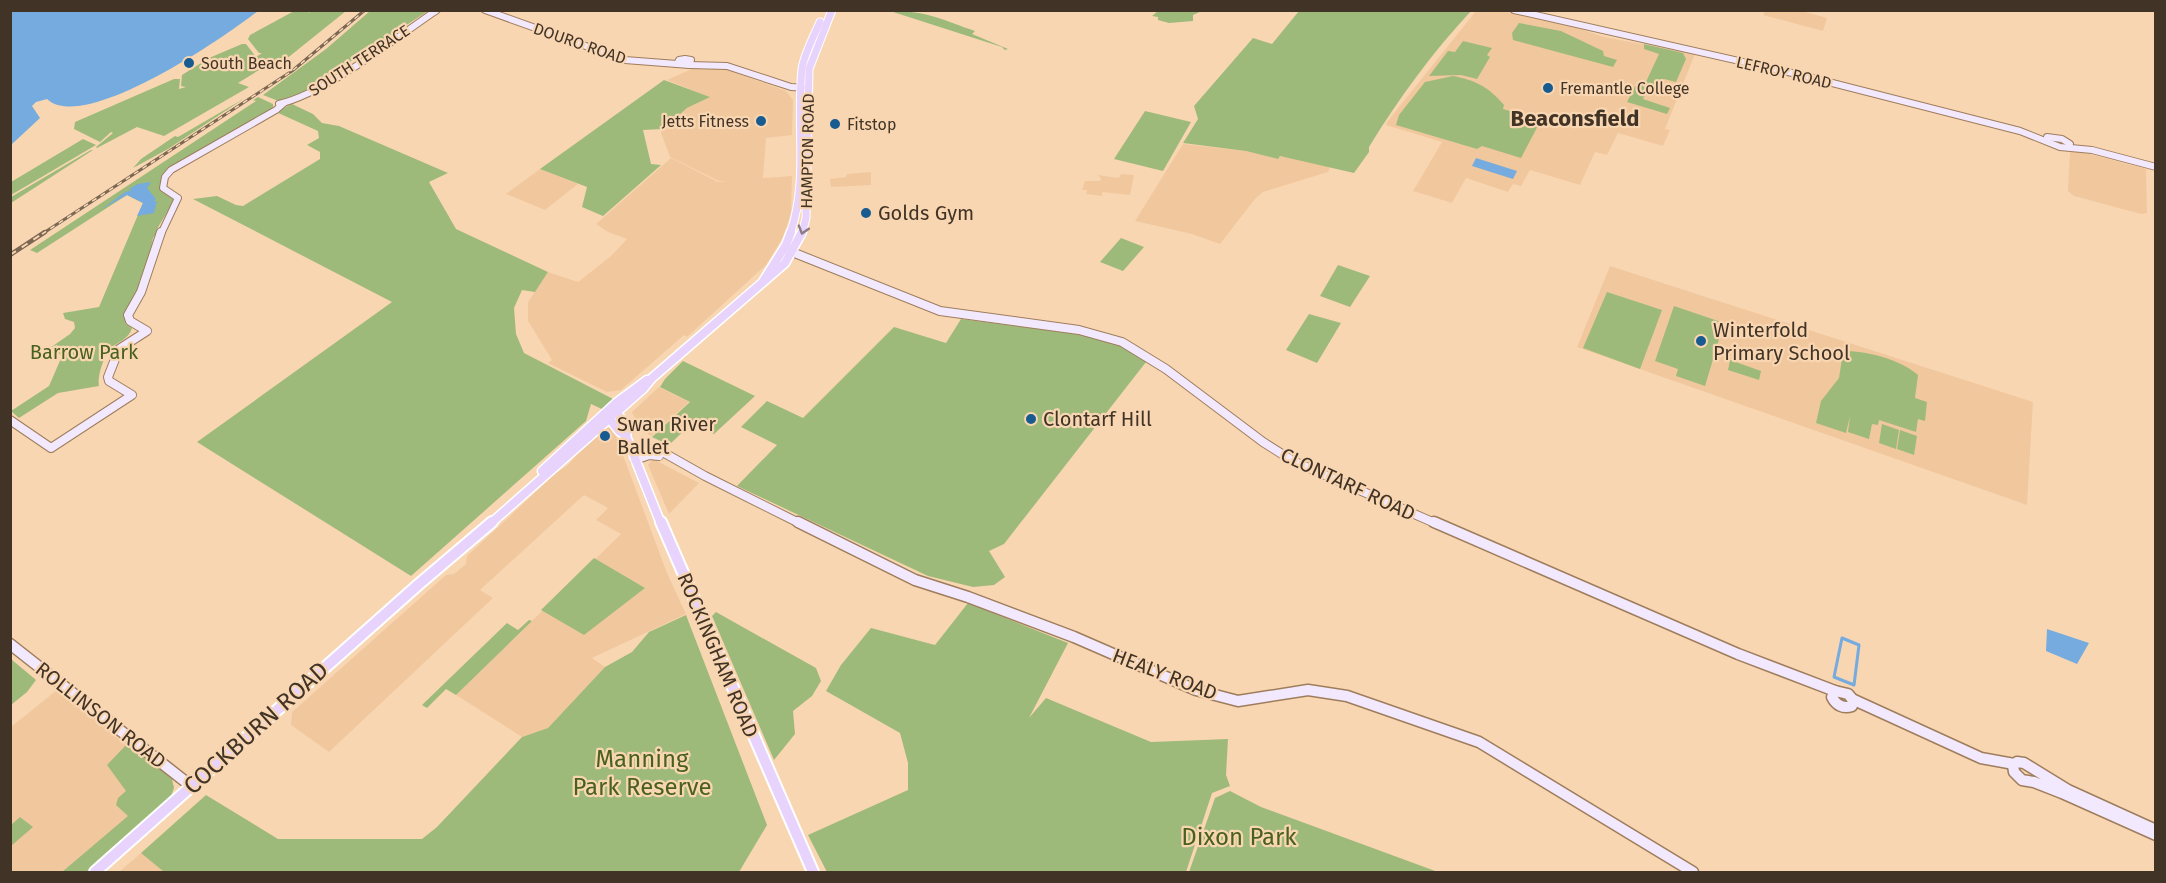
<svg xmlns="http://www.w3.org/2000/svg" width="2166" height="883" font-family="'Fira Sans',sans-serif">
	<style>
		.built { fill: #f1c89e }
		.green { fill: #9eba7a }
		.water { fill: #75abde }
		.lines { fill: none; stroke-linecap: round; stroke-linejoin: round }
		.stream { stroke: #75abde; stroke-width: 3 }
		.secondary-far2-casing { stroke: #9e7d5c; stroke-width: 8 }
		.secondary-far1-casing { stroke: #9e7d5c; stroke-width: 10 }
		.secondary-casing { stroke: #9e7d5c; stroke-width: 13 }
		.primary-far2-casing { stroke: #fff; stroke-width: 9 }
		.primary-far1-casing { stroke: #fff; stroke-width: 11 }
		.primary-casing { stroke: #fff; stroke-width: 14 }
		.secondary-far2 { stroke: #f3e9fe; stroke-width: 6 }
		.secondary-far1 { stroke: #f3e9fe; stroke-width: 8 }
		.secondary { stroke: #f3e9fe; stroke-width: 10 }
		.primary-far2 { stroke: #e8d3fc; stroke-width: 7 }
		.primary-far1 { stroke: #e8d3fc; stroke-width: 8 }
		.primary { stroke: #e8d3fc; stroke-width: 10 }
		.rail-far1-casing { stroke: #7b6752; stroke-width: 3 }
		.rail-casing { stroke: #7b6752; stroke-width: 4.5 }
		.rail-far1 { stroke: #f9d6b2; stroke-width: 1.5; stroke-dasharray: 5; stroke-linecap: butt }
		.rail { stroke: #f9d6b2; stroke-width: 2; stroke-dasharray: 7; stroke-linecap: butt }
		.oneway { stroke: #8c7b86 }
		.poi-dot { fill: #175b90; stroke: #f9d6b2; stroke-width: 2 }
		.labels { text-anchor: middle; stroke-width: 4.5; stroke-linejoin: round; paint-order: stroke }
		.far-street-label { font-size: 16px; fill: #413325; stroke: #f9d6b2 }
		.far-poi-label { font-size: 16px; fill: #413325; stroke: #f9d6b2; text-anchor: start }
		.poi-label { font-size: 20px; fill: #413325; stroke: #f9d6b2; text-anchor: start }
		.park-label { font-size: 20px; fill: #48611d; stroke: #f9d6b2 }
		.street-label { font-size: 20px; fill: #413325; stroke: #f9d6b2 }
		.far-district-label { font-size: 22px; font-weight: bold; fill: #413325; stroke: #f9d6b2 }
		.near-street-label { font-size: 24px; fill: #413325; stroke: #f9d6b2 }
		.near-park-label { font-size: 24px; fill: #48611d; stroke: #f9d6b2 }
	</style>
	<rect width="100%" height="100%" fill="#f9d6b2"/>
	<g class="built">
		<path d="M 1498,10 L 1574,27 L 1604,37 L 1695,54 L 1665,129 L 1670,130 L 1663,146 L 1618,133 L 1607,155 L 1595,152 L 1580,185 L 1530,170 L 1521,186 L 1513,184 L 1508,192 L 1466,178 L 1452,203 L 1413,191 L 1442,142 L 1386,125 L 1387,122 L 1476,11 Z"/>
		<path d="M 1798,10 L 1827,18 L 1823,31 L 1763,15 L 1765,11 Z"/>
		<path d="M 696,67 L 728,70 L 786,91 L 793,100 L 792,135 L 766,138 L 763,178 L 792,176 L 791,213 L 783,237 L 766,265 L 687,337 L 684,335 L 621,390 L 607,392 L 548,363 L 552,360 L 528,321 L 528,302 L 548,272 L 578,282 L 611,256 L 627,239 L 608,232 L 596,224 L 671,158 L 718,182 L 727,181 L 719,181 L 670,157 L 661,133 L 663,129 L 687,108 L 709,97 L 667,80 Z"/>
		<path d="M 1183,144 L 1246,151 L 1278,159 L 1280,156 L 1284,157 L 1289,150 L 1332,160 L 1328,172 L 1263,192 L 1255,199 L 1220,244 L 1192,234 L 1135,221 Z"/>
		<path d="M 2075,150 L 2146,169 L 2147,213 L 2141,214 L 2074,196 L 2068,191 L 2070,151 Z"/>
		<path d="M 540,169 L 578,184 L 545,210 L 506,194 Z"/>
		<path d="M 871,172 L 871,185 L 831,187 L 830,179 L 846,177 L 847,174 Z"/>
		<path d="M 1121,174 L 1134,175 L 1130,195 L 1102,192 L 1102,196 L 1086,194 L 1087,190 L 1082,190 L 1085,181 L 1100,181 L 1101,178 L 1097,175 L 1119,178 Z"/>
		<path d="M 1610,266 L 2033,402 L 2027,505 L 1577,347 Z"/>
		<path d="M 659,387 L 689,402 L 651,436 L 638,427 L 632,412 Z"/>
		<path d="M 605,428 L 610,428 L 614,431 L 667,573 L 686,614 L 592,658 L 605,667 L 548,728 L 522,737 L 456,695 L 621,534 L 596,520 L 608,508 L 584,495 L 480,590 L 493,598 L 329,752 L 291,725 L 292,712 L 446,575 L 454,574 L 466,564 L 467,556 L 555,474 L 569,464 L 582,448 Z"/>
		<path d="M 653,459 L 699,483 L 669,514 L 648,465 Z"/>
		<path d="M 57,690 L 164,775 L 80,872 L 11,872 L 11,727 Z"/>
		<path d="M 141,853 L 164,872 L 119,872 Z"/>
	</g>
	<g class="green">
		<path d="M 296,10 L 308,11 L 309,13 L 310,11 L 346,11 L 280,64 L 272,62 L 238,83 L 249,87 L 164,136 L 137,127 L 97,148 L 96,147 L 113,133 L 111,132 L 100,142 L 74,129 L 75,122 L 174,79 L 180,79 L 179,89 L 186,87 L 181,86 L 182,75 L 209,58 L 242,44 L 246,44 L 256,57 L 262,53 L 259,53 L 248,39 L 250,35 Z"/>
		<path d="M 370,11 L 428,11 L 293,99 L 281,102 L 263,95 L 326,49 Z"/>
		<path d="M 890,11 C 925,10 943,20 975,31 L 972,34 L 1008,49 L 1005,50 L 1002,47 Z"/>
		<path d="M 1158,11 L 1158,10 L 1202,11 L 1193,15 L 1193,21 L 1169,23 L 1158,20 L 1158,17 L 1152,16 Z"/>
		<path d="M 1299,11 L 1471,11 C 1432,53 1399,98 1369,147 L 1369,152 L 1354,173 L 1280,156 L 1278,159 L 1246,151 L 1183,143 L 1198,119 L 1194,106 L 1253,38 L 1272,44 Z"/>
		<path d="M 1519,23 L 1561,31 L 1603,51 L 1604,56 L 1617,60 L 1613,67 L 1513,40 L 1512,33 Z"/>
		<path d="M 1463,41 L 1492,48 L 1487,55 L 1490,57 L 1477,79 L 1461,75 L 1429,76 L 1448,51 L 1455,52 Z"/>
		<path d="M 1644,44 L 1683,53 L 1686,59 L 1676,82 L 1664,79 L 1658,94 L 1647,91 L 1643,99 L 1670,108 L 1667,114 L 1627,102 L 1635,86 L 1638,87 L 1640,83 L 1645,84 L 1659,54 L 1644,49 Z"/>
		<path d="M 1453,76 C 1475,80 1489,87 1504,105 L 1503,109 L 1541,120 L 1521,158 L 1482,146 L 1477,149 L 1396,125 L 1399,115 L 1425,82 Z"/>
		<path d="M 664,80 L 710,97 L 687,108 L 663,129 L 643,130 L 651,164 L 661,165 L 603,216 L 582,207 L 587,187 L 540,169 Z"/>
		<path d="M 258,97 L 273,104 L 273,108 L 163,175 L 160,189 L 175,199 L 157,229 L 159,230 L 153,238 L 149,261 L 142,274 L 143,279 L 139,281 L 139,289 L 124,313 L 126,324 L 132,328 C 129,339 119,341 111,348 C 104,355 97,377 99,386 L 58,393 L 19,418 L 11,411 L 49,386 L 62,356 L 56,351 L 60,348 L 57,345 L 50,348 L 70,334 L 75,328 L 74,322 L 65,319 L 63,313 L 99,307 L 143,203 L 127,195 L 37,253 L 30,250 L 256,101 L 253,100 Z"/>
		<path d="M 245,98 L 168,149 L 133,168 L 141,159 L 175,136 L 178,137 Z"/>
		<path d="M 292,104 L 313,114 L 322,123 L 339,126 L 448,173 L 429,182 L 456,229 L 548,272 L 535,292 L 522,290 L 514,308 L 516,334 L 524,353 L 615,400 L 604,410 L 591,404 L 586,421 L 411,576 L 197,442 L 392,302 L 193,199 L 217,196 L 236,205 L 243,206 L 320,159 L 320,152 L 307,145 L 319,138 L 318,131 L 276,112 Z"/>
		<path d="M 1145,111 L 1191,122 L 1163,171 L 1114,159 Z"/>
		<path d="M 83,139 L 96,145 L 11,195 L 11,182 Z"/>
		<path d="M 91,150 L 93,150 L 11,203 L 11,197 Z"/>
		<path d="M 1121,238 L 1144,247 L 1123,271 L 1100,262 Z"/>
		<path d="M 1338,265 L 1370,276 L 1350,307 L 1320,296 Z"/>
		<path d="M 1607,292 L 1662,310 L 1640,369 L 1583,348 Z"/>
		<path d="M 1674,306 L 1724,323 L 1705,386 L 1676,376 L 1678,369 L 1655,361 Z"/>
		<path d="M 1309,314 L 1341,323 L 1317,363 L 1286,350 Z"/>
		<path d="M 961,319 L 1088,335 L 1120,345 L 1146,362 L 1004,544 L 989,551 L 1005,577 L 994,585 L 973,587 L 928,576 L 737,486 L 777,445 L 741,427 L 767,401 L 803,418 L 894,327 L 946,343 Z"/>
		<path d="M 1848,351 C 1870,352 1901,360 1918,375 L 1915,398 L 1927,402 L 1925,421 L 1918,419 L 1916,432 L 1879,420 L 1878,425 L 1872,424 L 1869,439 L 1848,432 L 1850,416 L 1846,433 L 1816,423 L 1821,401 L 1839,378 L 1843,352 Z"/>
		<path d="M 1730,360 L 1761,371 L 1759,380 L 1728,370 Z"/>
		<path d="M 683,361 L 755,396 L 714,434 L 692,423 L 669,445 L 652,437 L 690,402 L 660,387 L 665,379 Z"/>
		<path d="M 1882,424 L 1899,430 L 1896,449 L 1879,443 Z"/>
		<path d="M 1900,430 L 1917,436 L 1914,455 L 1897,449 Z"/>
		<path d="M 594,558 L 645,588 L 584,635 L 541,610 Z"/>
		<path d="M 968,603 L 1068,643 L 1029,718 L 1046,698 L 1151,742 L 1228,739 L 1226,775 L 1230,786 L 1212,793 L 1186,872 L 827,872 L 808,835 L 908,790 L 908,763 L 900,733 L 826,691 L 841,665 L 871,628 L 935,645 Z"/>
		<path d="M 716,612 L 816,668 L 821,681 L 812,696 L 793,711 L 795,734 L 774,760 L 712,616 Z"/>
		<path d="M 686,615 L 767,825 L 739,872 L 164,872 L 141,853 L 206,795 L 278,839 L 422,839 L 437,827 L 522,737 L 548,728 L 605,667 L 632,652 L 649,632 Z"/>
		<path d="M 529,620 L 532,621 L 456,695 L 446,689 L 427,708 L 422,705 L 507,623 L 518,630 Z"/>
		<path d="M 11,659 L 36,680 L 27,692 L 11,705 Z"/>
		<path d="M 128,743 L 172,779 L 174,788 L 171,796 L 87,872 L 62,872 L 128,816 L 116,805 L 118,798 L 126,791 L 107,765 Z"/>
		<path d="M 1230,791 L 1261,807 L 1438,872 L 1189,872 L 1215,798 Z"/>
		<path d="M 20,817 L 33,827 L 11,846 L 11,825 Z"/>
	</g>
	<g class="water">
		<path d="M 11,10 L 258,10 L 258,11 C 225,37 84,134 47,99 L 36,102 L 32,106 L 40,118 L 11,145 Z"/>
		<path d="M 1476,158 L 1517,171 L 1513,179 L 1472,166 Z"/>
		<path d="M 151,182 L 147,188 L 156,199 L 153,201 L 157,201 L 154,213 L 137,216 L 143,203 L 127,195 L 102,209 L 125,192 L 132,190 L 129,189 L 138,184 Z"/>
		<path d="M 2047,629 L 2089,643 L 2077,664 L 2046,651 Z"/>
	</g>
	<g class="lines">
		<path class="stream" d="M 1842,638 L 1859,645 L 1854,685 L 1834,677 Z"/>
		<defs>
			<g id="secondary-far2">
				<path d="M 485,10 L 625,60 L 677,64"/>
				<path d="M 1514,10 L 1801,75 L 2020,131 L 2060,147 L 2092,150 L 2156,167"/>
				<path d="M 685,59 L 691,60 L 689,65 L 677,64 L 679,60 Z"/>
				<path d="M 689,65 L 727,66 L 791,87 L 808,88"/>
				<path d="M 279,104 C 328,92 394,39 437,10"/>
				<path d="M 2047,137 L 2062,139 L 2070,144 L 2069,147"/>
				<path d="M 161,234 L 178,198 L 163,188 L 165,177 L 171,170 L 276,110 L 284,103"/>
			</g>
			<g id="secondary-far1">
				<path d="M 787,250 L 940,311 L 1079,330 L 1122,342 L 1166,369 L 1263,442 L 1293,461 L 1437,524"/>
				<path d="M 10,420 L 51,448 L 132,395 L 109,381 L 108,377 L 119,349 L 147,331 L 130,321 L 128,315 L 141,292 L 161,232"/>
				<path d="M 632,453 L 648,449 L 659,450 L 705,476 L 801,524"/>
				<path d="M 635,460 L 649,455 L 659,456"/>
			</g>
			<g id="secondary">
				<path d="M 798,522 L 915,580 L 968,597 L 1074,637 L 1196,690 L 1238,701 L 1308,690 L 1347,696 L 1479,742 L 1693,872"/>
				<path d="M 1434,522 L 1738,654 L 1835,691"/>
				<path d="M 10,644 L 191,786"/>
				<path d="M 1835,691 L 1848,694 L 1853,700 L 1852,706 C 1843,709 1836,705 1832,697 Z"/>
				<path d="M 1852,699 L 1981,758 L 2014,764"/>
				<path d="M 2156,830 L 2068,790 L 2024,763 L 2017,762 L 2013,765 L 2014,772 L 2022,780 L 2034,782 L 2062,793 L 2156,835"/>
			</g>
			<g id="primary-far2">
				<path d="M 790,234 C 809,182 796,123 802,69 C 804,54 814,36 820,22"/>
				<path d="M 802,234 L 806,218 L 809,69 L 832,10"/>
			</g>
			<g id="primary-far1">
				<path d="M 764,280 L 786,245 L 791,232"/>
				<path d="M 612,407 L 628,427 L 626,436 L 661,524"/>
				<path d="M 606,414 L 619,431 L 626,436"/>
				<path d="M 542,471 L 616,403 L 647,380"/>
				<path d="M 490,524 L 643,389 L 652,378 L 785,263 L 802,232"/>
			</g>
			<g id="primary">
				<path d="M 661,522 L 813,872"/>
				<path d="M 95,872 L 419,584 L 492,522"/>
			</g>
		</defs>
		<use href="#secondary-far2" class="secondary-far2-casing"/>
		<use href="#secondary-far1" class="secondary-far1-casing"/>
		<use href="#secondary" class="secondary-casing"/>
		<use href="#primary-far2" class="primary-far2-casing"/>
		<use href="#primary-far1" class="primary-far1-casing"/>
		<use href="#primary" class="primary-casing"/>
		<use href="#secondary-far2" class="secondary-far2"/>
		<use href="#secondary-far1" class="secondary-far1"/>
		<use href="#secondary" class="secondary"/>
		<use href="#primary-far2" class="primary-far2"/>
		<use href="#primary-far1" class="primary-far1"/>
		<use href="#primary" class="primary"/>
		<defs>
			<path id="rail-far1" d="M 42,234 L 292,71 L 365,10"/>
			<path id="rail" d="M 10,255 L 45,232"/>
		</defs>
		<use href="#rail-far1" class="rail-far1-casing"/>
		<use href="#rail" class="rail-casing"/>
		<use href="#rail-far1" class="rail-far1"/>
		<use href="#rail" class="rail"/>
	</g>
	<defs><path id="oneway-chevron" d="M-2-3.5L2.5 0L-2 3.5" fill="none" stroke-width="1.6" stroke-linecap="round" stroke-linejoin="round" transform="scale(1.5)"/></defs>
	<use class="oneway" href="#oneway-chevron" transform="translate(803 230) rotate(107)"/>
	<g class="poi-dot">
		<circle cx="189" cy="63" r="6"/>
		<circle cx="1548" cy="88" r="6"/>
		<circle cx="761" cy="121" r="6"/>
		<circle cx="835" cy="124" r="6"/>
		<circle cx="866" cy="213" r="6"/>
		<circle cx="1701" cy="341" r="6"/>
		<circle cx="1031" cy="419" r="6"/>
		<circle cx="605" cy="436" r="6"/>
	</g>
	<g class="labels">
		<g class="far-street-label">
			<text transform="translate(580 43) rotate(19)" y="6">DOURO ROAD</text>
			<text transform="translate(359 60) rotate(-33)" y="6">SOUTH TERRACE</text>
			<text transform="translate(1784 72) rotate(13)" y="6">LEFROY ROAD</text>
			<text transform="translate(807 151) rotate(-89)" y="6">HAMPTON ROAD</text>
		</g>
		<g class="far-poi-label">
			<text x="201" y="69">South Beach</text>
			<text x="1560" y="94">Fremantle College</text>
			<text x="749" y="127" text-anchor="end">Jetts Fitness</text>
			<text x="847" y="130">Fitstop</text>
		</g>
		<g class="poi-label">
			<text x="878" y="220">Golds Gym</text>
			<text x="1713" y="337">Winterfold<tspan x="1713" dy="23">Primary School</tspan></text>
			<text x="1043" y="426">Clontarf Hill</text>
			<text x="617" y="431">Swan River<tspan x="617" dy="23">Ballet</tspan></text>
		</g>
		<g class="park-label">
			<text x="84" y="359">Barrow Park</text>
		</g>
		<g class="street-label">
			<text transform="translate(1348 484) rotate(25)" y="7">CLONTARF ROAD</text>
			<text transform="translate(718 655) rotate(67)" y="7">ROCKINGHAM ROAD</text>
			<text transform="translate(1165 674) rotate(21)" y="7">HEALY ROAD</text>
			<text transform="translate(101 715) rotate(38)" y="7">ROLLINSON ROAD</text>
		</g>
		<g class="far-district-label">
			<text x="1575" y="126">Beaconsfield</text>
		</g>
		<g class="near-street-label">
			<text transform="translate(256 728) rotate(-42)" y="8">COCKBURN ROAD</text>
		</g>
		<g class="near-park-label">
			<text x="642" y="767">Manning<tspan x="642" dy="28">Park Reserve</tspan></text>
			<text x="1239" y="845">Dixon Park</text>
		</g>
	</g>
	<rect width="2166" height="883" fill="none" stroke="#413325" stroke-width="24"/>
</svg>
